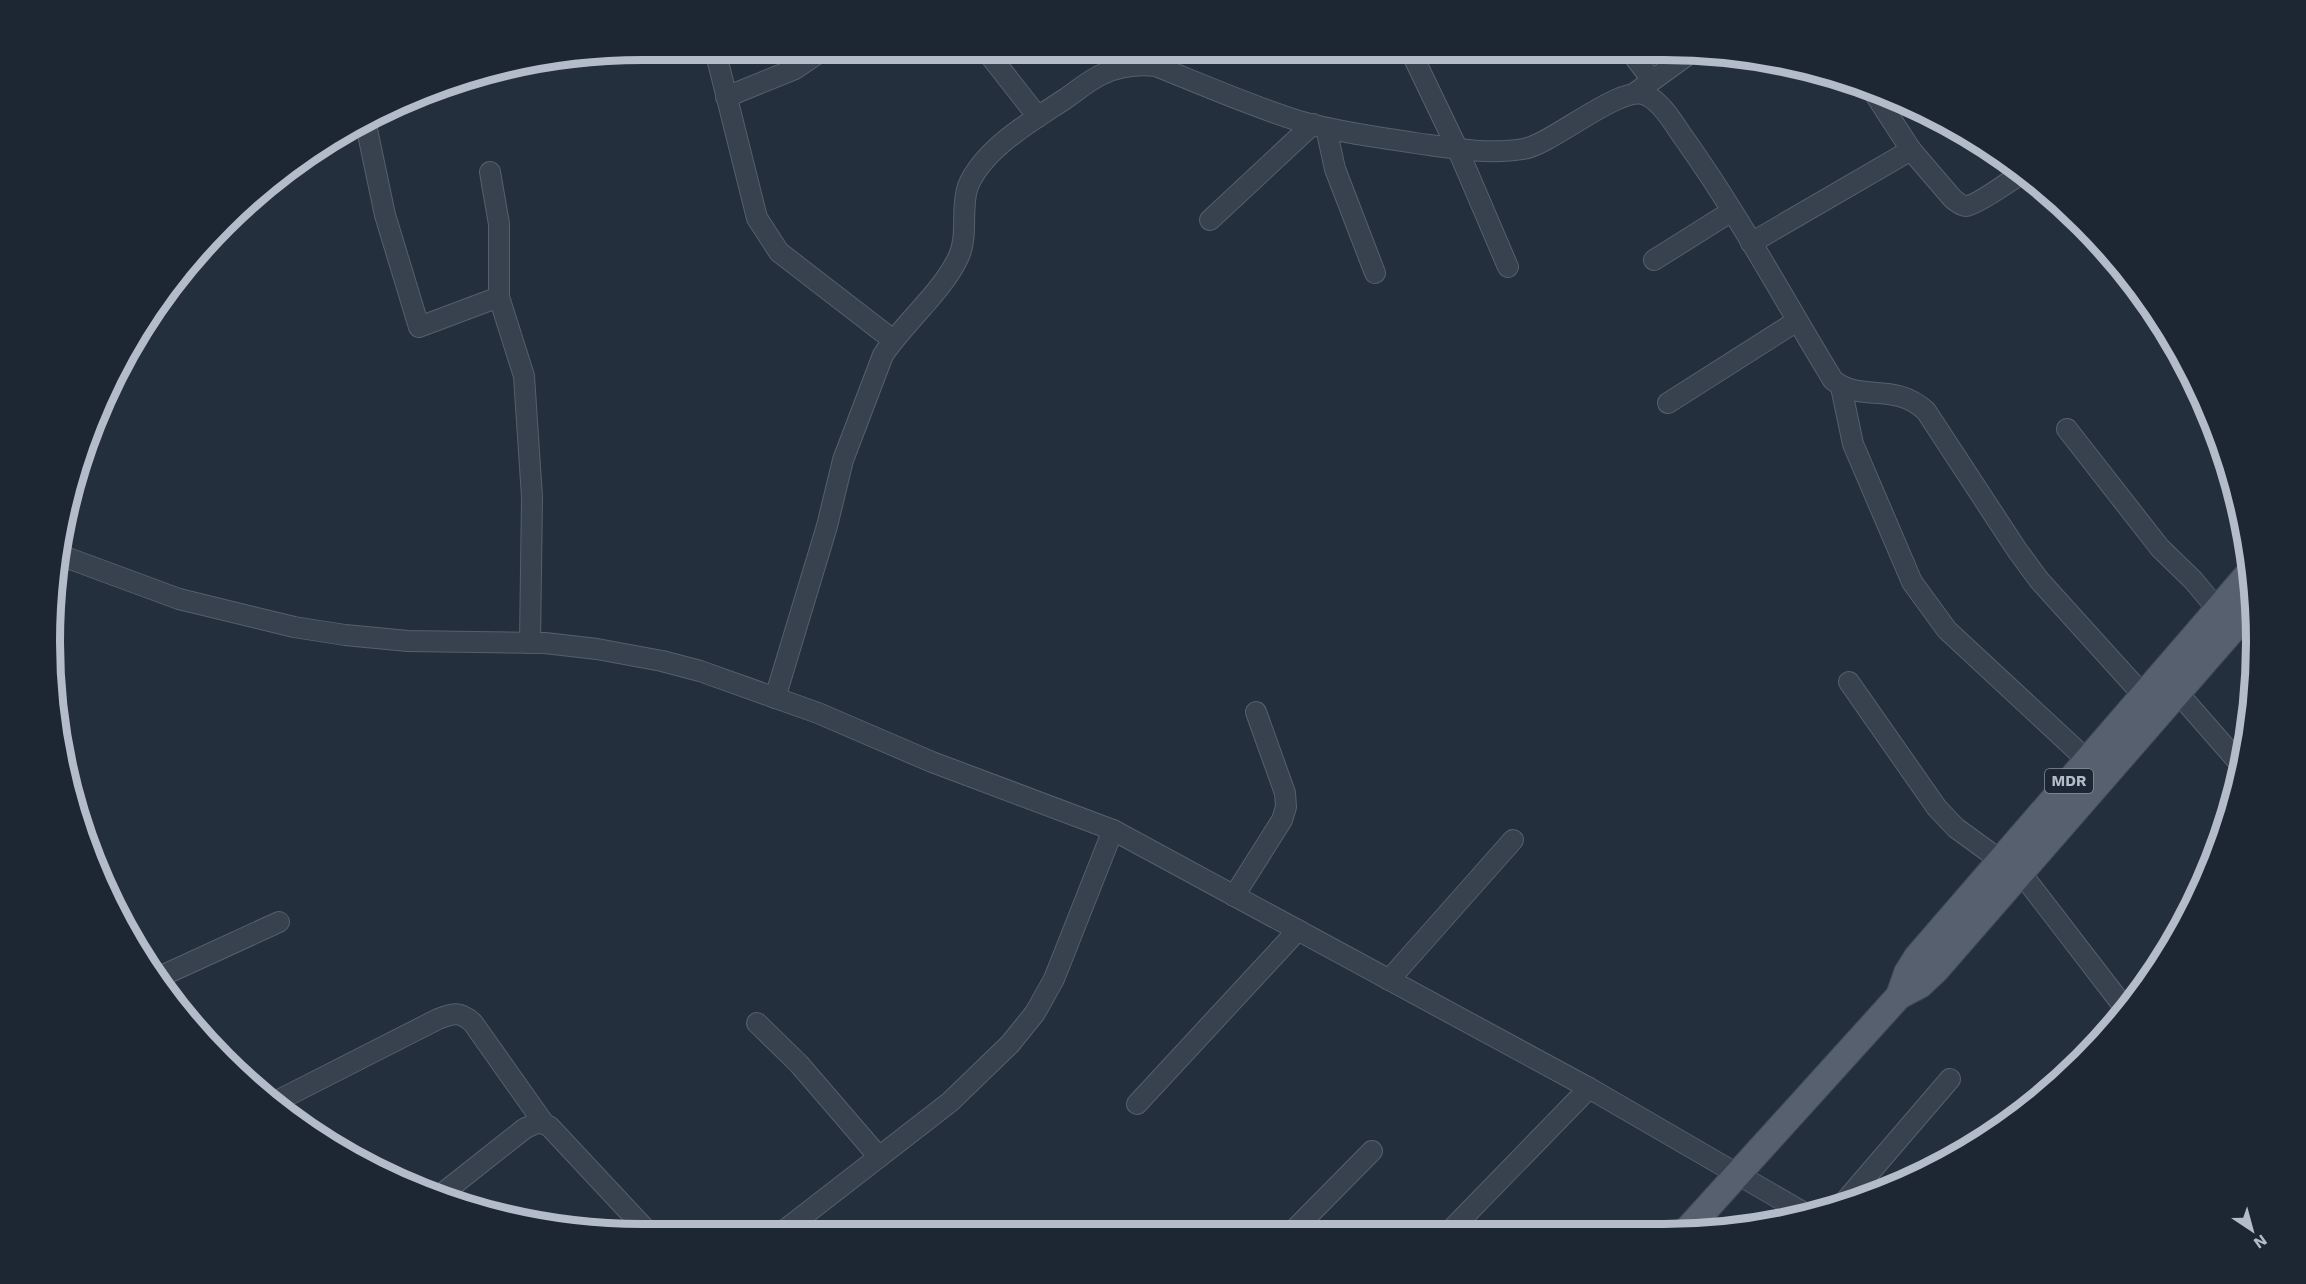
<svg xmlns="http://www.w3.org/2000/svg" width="2306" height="1284" font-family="'Work Sans',sans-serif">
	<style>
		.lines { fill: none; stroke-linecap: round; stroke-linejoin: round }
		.minor-casing { stroke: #565f6c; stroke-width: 22 }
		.major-casing { stroke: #414a57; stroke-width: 28 }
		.minor { stroke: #38414e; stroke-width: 20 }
		.major { stroke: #56606e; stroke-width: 26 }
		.labels { text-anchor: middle; stroke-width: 6; stroke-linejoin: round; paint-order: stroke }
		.shield { fill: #1d2633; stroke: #878f9c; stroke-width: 1.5 }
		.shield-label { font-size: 15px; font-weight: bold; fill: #b4bcc9 }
		.rim { fill: none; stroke: #b4bcc9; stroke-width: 8 }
	</style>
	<rect width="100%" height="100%" fill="#242f3e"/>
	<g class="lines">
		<defs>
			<g id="minor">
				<path d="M 1630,51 L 1652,80"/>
				<path d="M 1411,52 L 1458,150 L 1508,267"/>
				<path d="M 988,53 L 1038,117"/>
				<path d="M 716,54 L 757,218 L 779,252 L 893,340"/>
				<path d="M 1871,88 L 1911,150 L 1953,199 C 1956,201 1961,206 1966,206 C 1975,206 2012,180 2022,173"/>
				<path d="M 1635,93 L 1693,51"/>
				<path d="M 726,97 L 795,69 L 817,54"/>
				<path d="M 365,120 L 385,215 L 419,327 L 499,297"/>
				<path d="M 1326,128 L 1335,169 L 1375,273"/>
				<path d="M 490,172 L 499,224 L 499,297 L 524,376 L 532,497 L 530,643"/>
				<path d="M 1210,220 L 1313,124"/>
				<path d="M 1751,243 L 1911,150"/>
				<path d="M 1654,260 L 1732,211"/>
				<path d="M 1841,387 L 1853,444 L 1912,582 L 1947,630 L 2087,760"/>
				<path d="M 1668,403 L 1797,321"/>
				<path d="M 2067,429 L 2160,548 L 2193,580 L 2218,610"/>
				<path d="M 57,554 L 179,599 L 294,627 L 345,635 L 408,641 L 545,643 L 597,649 L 662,661 L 700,671 L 818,713 L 932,762 L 1113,830 L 1589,1088 L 1806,1214"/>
				<path d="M 1849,682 L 1937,808 L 1956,828 L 2000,860"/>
				<path d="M 2178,693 L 2241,765"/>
				<path d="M 775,698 L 827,526 L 843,460 L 883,355 C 905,322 942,292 958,258 C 969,236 960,209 968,186 C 984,148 1032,121 1065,99 C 1077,91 1089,80 1103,74 C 1120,66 1137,64 1156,66 C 1203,85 1251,106 1299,121 C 1337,132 1377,137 1415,143 C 1450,148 1488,155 1523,149 C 1554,144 1623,81 1648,96 C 1664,105 1675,126 1686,141 C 1740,217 1784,300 1833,380 C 1861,403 1893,381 1926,411 L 2017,550 L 2039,580 L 2143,695"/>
				<path d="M 2021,873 L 2124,1007"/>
				<path d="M 1234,896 L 1282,820 L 1286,807 L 1285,793 L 1256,712"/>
				<path d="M 157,978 L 279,922"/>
				<path d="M 1389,980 L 1513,840"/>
				<path d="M 757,1023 L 799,1064 L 879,1157"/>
				<path d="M 273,1103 L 438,1019 C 454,1013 460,1011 473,1023 L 543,1122"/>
				<path d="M 1137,1104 L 1298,930"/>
				<path d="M 438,1197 L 524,1129 C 534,1124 540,1120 550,1127 L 649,1233"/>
				<path d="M 1841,1206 L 1950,1079"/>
				<path d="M 1451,1230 L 1589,1088"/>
				<path d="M 1293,1231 L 1372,1151"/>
				<path d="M 781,1233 L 950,1102 L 1010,1044 L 1035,1013 L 1054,979 L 1113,830"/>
			</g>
			<g id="major">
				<path d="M 1899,996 L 1907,973 L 1917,957 L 2250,572"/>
				<path d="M 1687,1230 L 1899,996 L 1920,985 L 1936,970 L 2255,604"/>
			</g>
		</defs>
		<use href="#minor" class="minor-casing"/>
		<use href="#major" class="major-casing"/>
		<use href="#minor" class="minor"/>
		<use href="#major" class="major"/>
	</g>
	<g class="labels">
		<rect class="shield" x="2045" y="769" width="48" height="24" rx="4.5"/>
		<g class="shield-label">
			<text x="2069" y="786">MDR</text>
		</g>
	</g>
	<path d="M0 0H2306V1284H0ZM642 60H1664A582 582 0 0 1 2246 642V642A582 582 0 0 1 1664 1224H642A582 582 0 0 1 60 642V642A582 582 0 0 1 642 60Z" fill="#1d2633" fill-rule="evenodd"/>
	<path class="rim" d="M642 60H1664A582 582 0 0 1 2246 642V642A582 582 0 0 1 1664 1224H642A582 582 0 0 1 60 642V642A582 582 0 0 1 642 60Z"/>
	<g transform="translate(2252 1230) rotate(144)" stroke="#1d2633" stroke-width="4.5" paint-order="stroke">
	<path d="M0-4.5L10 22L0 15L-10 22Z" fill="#b4bcc9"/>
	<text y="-9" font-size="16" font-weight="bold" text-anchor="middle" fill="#b4bcc9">N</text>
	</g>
</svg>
